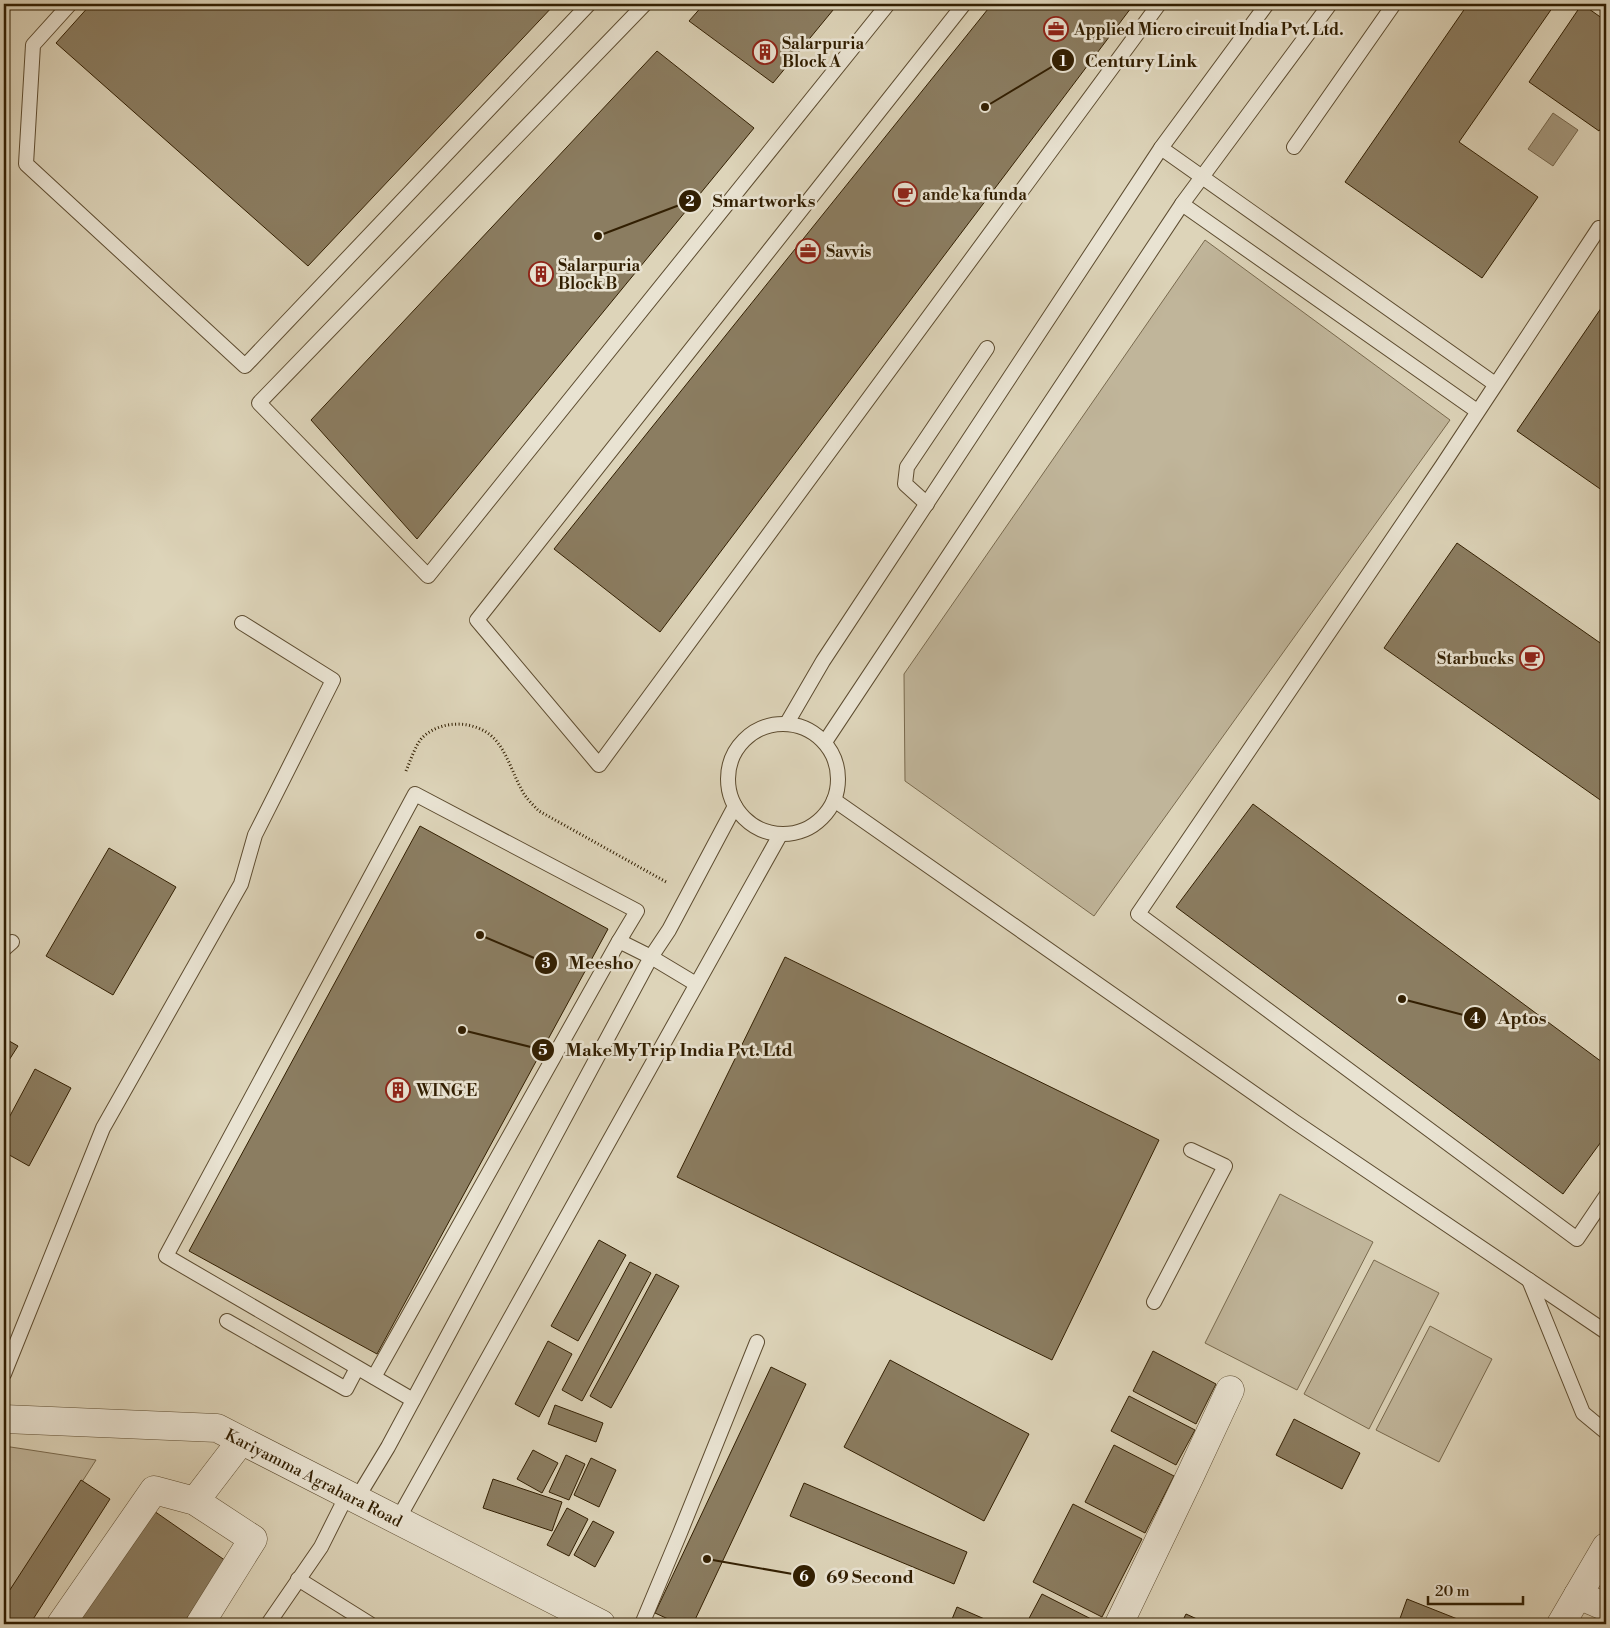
<svg xmlns="http://www.w3.org/2000/svg" width="1610" height="1628" font-family="'Libre Bodoni',serif">
	<style>
		.green { fill: #c0b59a; stroke: #796a4e }
		.water { fill: #a3967b; stroke: #76664b }
		.building { fill: #8b7d61; stroke: #321f02 }
		.lines { fill: none; stroke-linecap: round; stroke-linejoin: round }
		.service-casing { stroke: #5d4c30; stroke-width: 16 }
		.minor-casing { stroke: #5d4c30; stroke-width: 29 }
		.tertiary-casing { stroke: #5d4c30; stroke-width: 29 }
		.path { stroke: #321f02; stroke-width: 3; stroke-dasharray: 1 2.5; stroke-linecap: butt }
		.service { stroke: #e9e3d2; stroke-width: 14 }
		.minor { stroke: #e9e3d2; stroke-width: 28 }
		.tertiary { stroke: #e9e3d2; stroke-width: 28 }
		.labels { text-anchor: middle; stroke-width: 5; stroke-linejoin: round; paint-order: stroke }
		.poi-label { font-size: 16px; font-weight: bold; fill: #321f02; stroke: #e9e3d2; text-anchor: start }
		.street-label { font-size: 16px; fill: #321f02; stroke: #e9e3d2 }
		.leader { fill: none; stroke: #321f02; stroke-width: 2 }
		.callout-dot { fill: #321f02; stroke: #e9e3d2; stroke-width: 2 }
		.mark-label { font-size: 15px; text-anchor: middle; font-weight: bold; fill: #fff }
		.callout-label { font-size: 18px; text-anchor: middle; font-weight: bold; fill: #321f02; stroke: #e9e3d2; stroke-width: 5; stroke-linejoin: round; paint-order: stroke }
	</style>
	<rect width="100%" height="100%" fill="#ddd4b9"/>
	<filter id="stains"><feTurbulence type="fractalNoise" baseFrequency=".004" numOctaves="4"/><feColorMatrix values="0 0 0 0 .2 0 0 0 0 .09 0 0 0 0 .02 0 0 0 .5 -.17"/></filter>
	<radialGradient id="worn" r=".72"><stop offset=".6" stop-color="#630" stop-opacity="0"/><stop offset="1" stop-color="#630" stop-opacity=".3"/></radialGradient>
	<g class="green">
		<path d="M 1205,240 L 1450,420 L 1094,916 L 905,781 L 904,674 Z"/>
		<path d="M 1280,1194 L 1373,1242 L 1297,1390 L 1205,1343 Z"/>
		<path d="M 1374,1260 L 1439,1293 L 1369,1429 L 1304,1394 Z"/>
		<path d="M 1430,1326 L 1492,1359 L 1439,1462 L 1376,1430 Z"/>
		<path d="M 4,1446 L 96,1460 L 4,1604 Z"/>
	</g>
	<path class="water" d="M 1553,113 L 1578,130 L 1553,166 L 1528,149 Z"/>
	<g class="building">
		<path d="M 91,4 L 555,4 L 308,266 L 56,43 Z"/>
		<path d="M 704,4 L 838,4 L 773,83 L 689,21 Z"/>
		<path d="M 992,4 L 1134,4 L 660,632 L 554,549 Z"/>
		<path d="M 1468,4 L 1555,4 L 1459,142 L 1538,197 L 1482,278 L 1345,182 Z"/>
		<path d="M 1582,4 L 1606,21 L 1606,121 L 1599,131 L 1529,82 Z"/>
		<path d="M 657,51 L 754,128 L 417,539 L 311,420 Z"/>
		<path d="M 1606,301 L 1606,493 L 1517,431 Z"/>
		<path d="M 1457,543 L 1606,647 L 1606,804 L 1384,648 Z"/>
		<path d="M 1253,804 L 1606,1065 L 1606,1135 L 1563,1194 L 1176,907 Z"/>
		<path d="M 420,826 L 608,929 L 377,1354 L 189,1251 Z"/>
		<path d="M 109,848 L 176,887 L 113,995 L 46,956 Z"/>
		<path d="M 785,957 L 1159,1140 L 1052,1360 L 677,1177 Z"/>
		<path d="M 4,1038 L 18,1046 L 4,1068 Z"/>
		<path d="M 35,1069 L 71,1088 L 29,1166 L 4,1152 L 4,1127 Z"/>
		<path d="M 599,1240 L 626,1255 L 578,1341 L 551,1326 Z"/>
		<path d="M 630,1262 L 651,1273 L 582,1401 L 562,1390 Z"/>
		<path d="M 656,1274 L 679,1286 L 611,1408 L 590,1396 Z"/>
		<path d="M 548,1341 L 572,1354 L 539,1417 L 515,1404 Z"/>
		<path d="M 1153,1351 L 1216,1384 L 1196,1424 L 1133,1391 Z"/>
		<path d="M 890,1360 L 1029,1434 L 984,1521 L 844,1447 Z"/>
		<path d="M 771,1367 L 806,1384 L 693,1624 L 679,1624 L 655,1613 Z"/>
		<path d="M 1129,1396 L 1195,1430 L 1176,1465 L 1111,1431 Z"/>
		<path d="M 555,1405 L 603,1423 L 596,1442 L 548,1424 Z"/>
		<path d="M 1294,1419 L 1360,1453 L 1342,1489 L 1276,1455 Z"/>
		<path d="M 1114,1445 L 1174,1476 L 1145,1533 L 1085,1502 Z"/>
		<path d="M 533,1450 L 558,1463 L 542,1493 L 517,1479 Z"/>
		<path d="M 566,1455 L 585,1464 L 569,1500 L 549,1492 Z"/>
		<path d="M 591,1458 L 616,1470 L 599,1507 L 574,1495 Z"/>
		<path d="M 493,1479 L 562,1502 L 552,1531 L 483,1508 Z"/>
		<path d="M 81,1480 L 110,1499 L 30,1624 L 4,1624 L 4,1599 Z"/>
		<path d="M 804,1483 L 967,1552 L 954,1584 L 790,1516 Z"/>
		<path d="M 1073,1504 L 1142,1539 L 1102,1617 L 1033,1582 Z"/>
		<path d="M 567,1508 L 588,1519 L 569,1556 L 547,1545 Z"/>
		<path d="M 154,1511 L 226,1561 L 183,1624 L 77,1624 Z"/>
		<path d="M 593,1521 L 614,1532 L 595,1567 L 574,1555 Z"/>
		<path d="M 1042,1594 L 1101,1624 L 1026,1624 Z"/>
		<path d="M 1407,1599 L 1470,1624 L 1398,1624 Z"/>
		<path d="M 957,1607 L 996,1624 L 950,1624 Z"/>
		<path d="M 1186,1614 L 1208,1624 L 1181,1624 Z"/>
	</g>
	<g class="lines">
		<defs>
			<g id="service">
				<path d="M 70,4 L 33,45 L 26,164 L 245,366 L 589,4"/>
				<path d="M 645,4 L 259,403 L 428,576 L 888,4"/>
				<path d="M 964,4 L 477,620 L 599,765 L 1159,4"/>
				<path d="M 1294,147 L 1394,4"/>
				<path d="M 1161,148 L 1495,384"/>
				<path d="M 1182,204 L 1477,411"/>
				<path d="M 1606,233 L 1599,228 L 1442,466 L 1138,914 L 1577,1239 L 1606,1196"/>
				<path d="M 927,504 L 905,484 L 907,467 L 987,348"/>
				<path d="M 787,723 L 823,661 L 1161,148 L 1267,4"/>
				<circle cx="783" cy="779" r="55"/>
				<path d="M 825,742 L 1182,204 L 1330,4"/>
				<path d="M 834,800 L 1295,1122 L 1606,1332"/>
				<path d="M 4,949 L 12,942"/>
				<path d="M 1529,1280 L 1583,1413 L 1606,1432"/>
				<path d="M 1154,1302 L 1225,1166 L 1191,1150"/>
				<path d="M 227,1321 L 346,1389 L 357,1368"/>
				<path d="M 4,1374 L 103,1128 L 241,884 L 255,835 L 333,680 L 242,623"/>
				<path d="M 374,1377 L 619,941 L 651,957 L 696,984"/>
				<path d="M 413,1400 L 166,1256 L 415,794 L 637,911 L 619,941"/>
				<path d="M 356,1500 L 388,1447 L 651,957 L 669,930 L 735,806"/>
				<path d="M 397,1521 L 780,835"/>
				<path d="M 298,1579 L 370,1624"/>
				<path d="M 268,1624 L 321,1547 L 347,1495"/>
				<path d="M 642,1624 L 680,1533 L 757,1342"/>
			</g>
			<g id="minor">
				<path d="M 195,1501 L 241,1441"/>
				<path d="M 61,1624 L 154,1490 L 195,1501 L 253,1539 L 200,1624"/>
				<path d="M 1119,1624 L 1190,1476 L 1230,1390"/>
			</g>
			<g id="tertiary">
				<path id="s1" d="M 4,1419 L 217,1428 L 601,1624"/>
				<path d="M 1578,1595 L 1606,1607"/>
				<path d="M 1561,1624 L 1606,1547"/>
			</g>
		</defs>
		<use href="#service" class="service-casing"/>
		<use href="#minor" class="minor-casing"/>
		<use href="#tertiary" class="tertiary-casing"/>
		<path class="path" d="M 406,771 C 410,762 416,743 423,737 C 443,718 481,720 498,743 C 509,758 514,777 524,794 C 528,800 534,806 539,811 L 668,883"/>
		<use href="#service" class="service"/>
		<use href="#minor" class="minor"/>
		<use href="#tertiary" class="tertiary"/>
	</g>
	<defs>
		<symbol id="office-ring" viewBox="-11 -11 22 22"><circle r="9.5" fill="#e9e3d2" stroke="#8f2418" stroke-width="1.5"/><path d="M-6-3h4V-5.5h4V-3h4V5H-6ZM-1-4.5V-3h2v-1.5ZM-6 0V1H6V0Z" fill="#8f2418"/></symbol>
		<symbol id="building-ring" viewBox="-11 -11 22 22"><circle r="9.5" fill="#e9e3d2" stroke="#8f2418" stroke-width="1.5"/><path d="M-4-6H4V6H1V3H-1V6H-4ZM-2.5-4.3h1.7v1.8h-1.7ZM.8-4.3h1.7v1.8H.8ZM-2.5-1h1.7V.8h-1.7ZM.8-1h1.7V.8H.8Z" fill="#8f2418"/></symbol>
		<symbol id="cafe-ring" viewBox="-11 -11 22 22"><circle r="9.5" fill="#e9e3d2" stroke="#8f2418" stroke-width="1.5"/><path d="M-5.5-4.5H6V0H3Q3 3.5 0 3.5H-2.5Q-5.5 3.5-5.5 0ZM3-3.2v2h1.7v-2ZM-6 4.5H4V6H-6Z" fill="#8f2418"/></symbol>
	</defs>
	<g fill-rule="evenodd">
		<use href="#office-ring" x="1042" y="15" width="28" height="28"/>
		<use href="#building-ring" x="751" y="38" width="28" height="28"/>
		<use href="#cafe-ring" x="891" y="180" width="28" height="28"/>
		<use href="#office-ring" x="794" y="237" width="28" height="28"/>
		<use href="#building-ring" x="527" y="260" width="28" height="28"/>
		<use href="#cafe-ring" x="1518" y="644" width="28" height="28"/>
		<use href="#building-ring" x="384" y="1076" width="28" height="28"/>
	</g>
	<g class="labels">
		<g class="poi-label">
			<text x="1074" y="35">Applied Micro circuit India Pvt. Ltd.</text>
			<text x="782" y="49">Salarpuria<tspan x="782" dy="18">Block A</tspan></text>
			<text x="922" y="200">ande ka funda</text>
			<text x="826" y="257">Savvis</text>
			<text x="558" y="271">Salarpuria<tspan x="558" dy="18">Block B</tspan></text>
			<text x="1514" y="664" text-anchor="end">Starbucks</text>
			<text x="416" y="1096">WING E</text>
		</g>
		<g class="street-label">
			<text dy="6" stroke="none"><textPath href="#s1" startOffset="322">Kariyamma Agrahara Road</textPath></text>
		</g>
	</g>
	<path class="leader" d="M985 107L1063 60M598 236L690 201M480 935L546 963M1402 999L1475 1018M462 1030L543 1050M707 1559L804 1576"/>
	<g class="callout-dot">
		<circle cx="985" cy="107" r="5"/>
		<circle cx="598" cy="236" r="5"/>
		<circle cx="480" cy="935" r="5"/>
		<circle cx="1402" cy="999" r="5"/>
		<circle cx="462" cy="1030" r="5"/>
		<circle cx="707" cy="1559" r="5"/>
		<circle cx="1063" cy="60" r="12"/>
		<circle cx="690" cy="201" r="12"/>
		<circle cx="546" cy="963" r="12"/>
		<circle cx="1475" cy="1018" r="12"/>
		<circle cx="543" cy="1050" r="12"/>
		<circle cx="804" cy="1576" r="12"/>
	</g>
	<g class="mark-label">
		<text x="1063" y="66">1</text>
		<text x="690" y="206">2</text>
		<text x="546" y="968">3</text>
		<text x="1475" y="1023">4</text>
		<text x="543" y="1055">5</text>
		<text x="804" y="1581">6</text>
	</g>
	<g class="callout-label">
		<text x="1141" y="67">Century Link</text>
		<text x="764" y="207">Smartworks</text>
		<text x="601" y="969">Meesho</text>
		<text x="1522" y="1024">Aptos</text>
		<text x="679" y="1056">MakeMyTrip India Pvt. Ltd</text>
		<text x="870" y="1583">69 Second</text>
	</g>
	<rect width="1610" height="1628" fill="none" stroke="#ddd4b9" stroke-width="20"/>
	<rect x="5" y="5" width="1600" height="1618" fill="none" stroke="#321f02" stroke-width="2.5"/>
	<rect x="10" y="10" width="1590" height="1608" fill="none" stroke="#321f02"/>
	<path d="M1428 1596v8h95v-8" fill="none" stroke="#321f02" stroke-width="2.5"/>
	<text x="1435" y="1596" font-size="15" fill="#321f02" stroke="#e9e3d2" stroke-width="4" paint-order="stroke">20 m</text>
	<rect width="100%" height="100%" filter="url(#stains)"/>
	<rect width="100%" height="100%" fill="url(#worn)"/>
</svg>
